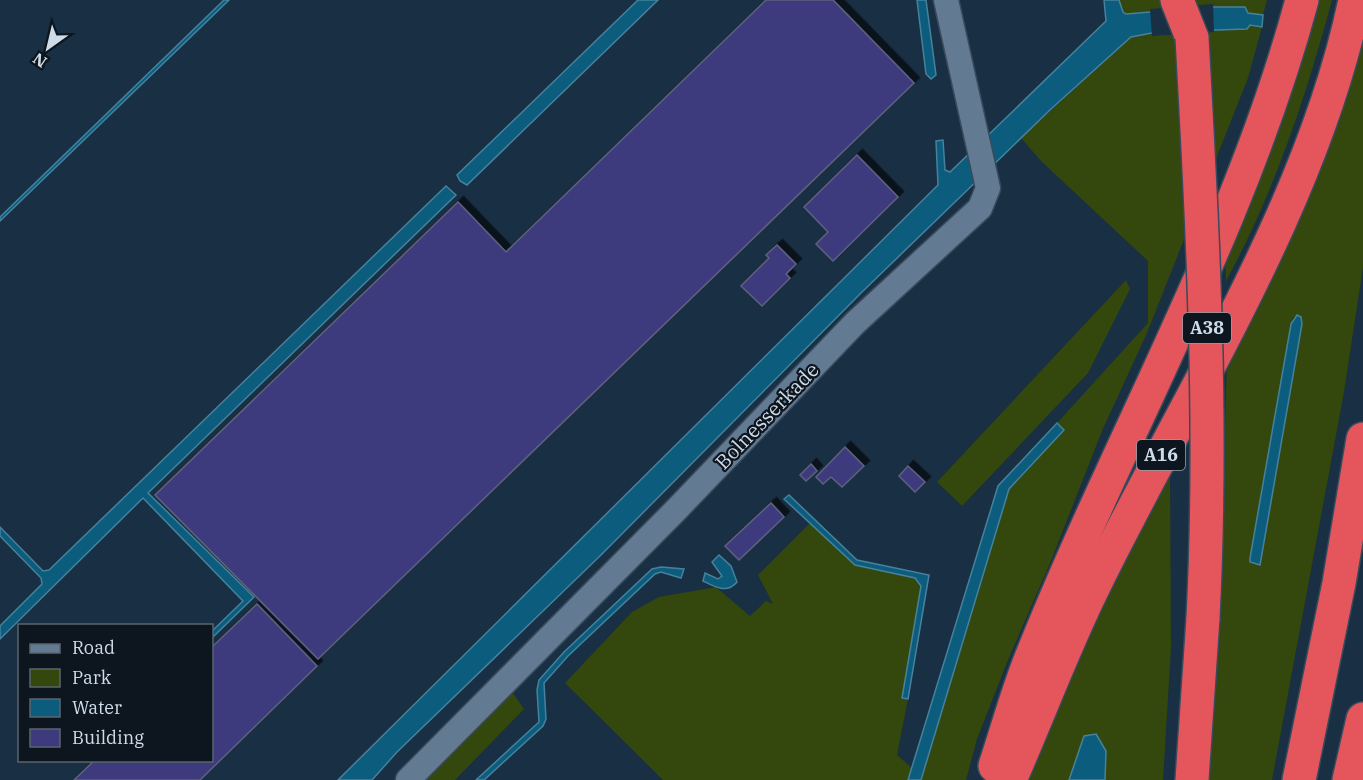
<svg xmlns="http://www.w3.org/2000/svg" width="1363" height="780" font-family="'IBM Plex Serif',serif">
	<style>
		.green { fill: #34470c; fill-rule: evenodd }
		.water { fill: #0c5c7d; stroke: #46829d; stroke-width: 1.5 }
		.pier { fill: #192f43 }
		.building { fill: #3d3b7e; stroke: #5f617e; stroke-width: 1.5; filter: url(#shadow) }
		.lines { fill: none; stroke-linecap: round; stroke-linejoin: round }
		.minor-casing { stroke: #384a5b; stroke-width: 27 }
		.motorway-casing { stroke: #384a5b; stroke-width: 36 }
		.minor { stroke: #627a92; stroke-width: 24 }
		.motorway { stroke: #e5555c; stroke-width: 33 }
		.motorway-bridge-casing { stroke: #384a5b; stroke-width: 36; stroke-linecap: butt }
		.motorway-bridge { stroke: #e5555c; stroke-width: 33 }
		.labels { text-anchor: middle; stroke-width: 4.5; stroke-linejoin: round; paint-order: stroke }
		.shield { fill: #0d161f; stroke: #94a0ac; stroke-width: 1.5 }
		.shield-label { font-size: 18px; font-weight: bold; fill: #cedbe8 }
		.street-label { font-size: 20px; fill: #cedbe8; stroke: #0d161f }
	</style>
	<defs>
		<filter id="shadow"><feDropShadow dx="5.5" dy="-5.5" stdDeviation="0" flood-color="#0009"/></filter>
	</defs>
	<rect width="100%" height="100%" fill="#192f43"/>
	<g class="green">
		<path d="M 1119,0 L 1267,0 L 1263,15 L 1213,7 L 1126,14 L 1123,13 Z"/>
		<path d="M 1316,0 L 1332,0 C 1306,97 1274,193 1226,281 L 1225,250 Z"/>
		<path d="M 1250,25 L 1262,27 L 1248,78 L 1147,333 L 1102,431 L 1051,561 L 1008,660 L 977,739 L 966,780 L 921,780 L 1009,489 L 1063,430 L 1057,423 L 1148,323 L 1148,261 L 1042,162 L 1021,138 L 1131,37 L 1157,32 L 1247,29 Z"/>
		<path d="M 1363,42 L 1363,267 L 1344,392 L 1272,780 L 1206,780 L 1218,647 L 1227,359 L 1273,278 ZM 1293,317 L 1302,319 L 1302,324 L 1260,564 L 1250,562 Z"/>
		<path d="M 1126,280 L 1130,289 L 1088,373 L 962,506 L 937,482 Z"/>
		<path d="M 1170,472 L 1171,648 L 1163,780 L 1105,780 L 1106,751 L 1084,736 L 1069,780 L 1023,780 L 1120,567 Z"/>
		<path d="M 810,523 L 855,565 L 916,578 L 921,586 L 902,698 L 908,699 L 897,755 L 912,768 L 908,780 L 663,780 L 565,683 L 632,612 L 659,597 L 716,587 L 750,616 L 766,601 L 773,604 L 758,575 Z"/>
		<path d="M 510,689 L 524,709 L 455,780 L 422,780 Z"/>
	</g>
	<g class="water">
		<path d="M 224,0 L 229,0 L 0,221 L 0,217 Z"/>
		<path d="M 638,0 L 658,0 L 467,185 L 460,181 L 457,175 Z"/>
		<path d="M 917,0 L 926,0 L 936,75 L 931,79 L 926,74 Z"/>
		<path d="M 1104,0 L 1119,0 L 1123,12 L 1126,14 L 1213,7 L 1245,7 L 1248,13 L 1263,15 L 1262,27 L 1250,25 L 1247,29 L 1157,32 L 1131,37 L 1051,109 L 862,292 L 601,555 L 397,752 L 372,780 L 338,780 L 938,185 L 936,141 L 943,140 L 945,170 L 950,172 L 1106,21 Z"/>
		<path d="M 446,186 L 456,195 L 148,493 L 254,597 L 212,638 L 212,631 L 243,601 L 143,498 L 0,639 L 0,626 L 42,584 L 41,578 L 0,536 L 0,527 L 43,571 L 49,570 Z"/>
		<path d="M 1297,315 L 1301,317 L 1302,324 L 1260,565 L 1250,562 L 1250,558 L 1291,324 Z"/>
		<path d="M 1057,423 L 1064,430 L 1009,489 L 921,780 L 908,780 L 998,486 Z"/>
		<path d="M 789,495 L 857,560 L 929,575 L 908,699 L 902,698 L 921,586 L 915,578 L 855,565 L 784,499 Z"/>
		<path d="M 719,555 L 731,566 L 737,582 C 727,594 715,587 703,581 L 705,573 L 718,579 L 722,576 L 712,562 Z"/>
		<path d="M 661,567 L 684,569 L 681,578 L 661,572 L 655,574 L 568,656 L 544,683 L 546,719 L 543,726 L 484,780 L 476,780 L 539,722 L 537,690 L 539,680 L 564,652 L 652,569 Z"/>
		<path d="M 1096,734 L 1106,751 L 1105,780 L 1069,780 L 1084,736 Z"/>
	</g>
	<path class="pier" d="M 1213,4 L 1214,32 L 1152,36 L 1150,9 Z"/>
	<g class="building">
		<path d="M 766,0 L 833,0 L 914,83 L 318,659 L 155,495 L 458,202 L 506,252 Z"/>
		<path d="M 857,155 L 898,197 L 833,261 L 816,244 L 828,232 L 804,207 Z"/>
		<path d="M 777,245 L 796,264 L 786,274 L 790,278 L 762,306 L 741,286 L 769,258 L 766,255 Z"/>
		<path d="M 845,447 L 864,466 L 842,487 L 831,477 L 823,484 L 816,477 Z"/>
		<path d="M 811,464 L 817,471 L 806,481 L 800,475 Z"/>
		<path d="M 908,466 L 925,482 L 915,492 L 899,476 Z"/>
		<path d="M 771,503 L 784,517 L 739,560 L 725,546 Z"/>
		<path d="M 257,604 L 317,666 L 200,780 L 74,780 L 95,760 L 212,760 L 212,647 Z"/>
	</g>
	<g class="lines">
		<defs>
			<path id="minor" d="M 408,780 L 677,509 L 855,323 L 980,208 L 988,188 L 946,0"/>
			<g id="motorway">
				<path d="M 1177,0 L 1192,38"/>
				<path d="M 995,766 C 1007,730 1017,693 1031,658 C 1119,437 1240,231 1302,0"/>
				<path d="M 1010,780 C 1039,715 1063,648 1095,584 C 1186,398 1313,204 1355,0"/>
				<path d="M 1192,780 L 1203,618"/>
				<path d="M 1299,780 L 1339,583 L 1363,439"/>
				<path d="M 1349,780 L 1363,719"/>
			</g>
		</defs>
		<use href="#minor" class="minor-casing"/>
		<use href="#motorway" class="motorway-casing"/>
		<use href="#minor" class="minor"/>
		<use href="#motorway" class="motorway"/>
		<defs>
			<path id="motorway-bridge" d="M 1192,38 C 1203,232 1213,424 1203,618"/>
		</defs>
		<use href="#motorway-bridge" class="motorway-bridge-casing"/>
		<use href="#motorway-bridge" class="motorway-bridge"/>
	</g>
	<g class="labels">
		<g class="shield">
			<rect x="1183" y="313" width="48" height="30" rx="4.5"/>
			<rect x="1137" y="440" width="48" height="30" rx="4.5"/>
		</g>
		<g class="shield-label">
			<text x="1207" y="334">A38</text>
			<text x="1161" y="461">A16</text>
		</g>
		<g class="street-label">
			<text transform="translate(767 416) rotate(-46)" y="7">Bolnesserkade</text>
		</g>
	</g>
	<rect x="18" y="624" width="195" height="138" fill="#0d161f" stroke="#5a656f" stroke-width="1.5"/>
	<rect x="30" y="644" width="30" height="9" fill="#627a92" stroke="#5a656f" stroke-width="1.5"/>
	<text x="72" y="654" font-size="18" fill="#cedbe8">Road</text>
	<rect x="30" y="669" width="30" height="18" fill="#34470c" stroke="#5a656f" stroke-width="1.5"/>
	<text x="72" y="684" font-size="18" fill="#cedbe8">Park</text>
	<rect x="30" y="699" width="30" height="18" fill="#0c5c7d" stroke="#5a656f" stroke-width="1.5"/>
	<text x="72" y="714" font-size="18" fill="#cedbe8">Water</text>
	<rect x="30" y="729" width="30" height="18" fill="#3d3b7e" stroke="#5a656f" stroke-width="1.5"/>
	<text x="72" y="744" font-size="18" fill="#cedbe8">Building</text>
	<g transform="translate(48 48) rotate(214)" stroke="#0d161f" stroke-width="4.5" paint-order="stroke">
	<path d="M0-4.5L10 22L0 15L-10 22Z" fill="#cedbe8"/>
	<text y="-9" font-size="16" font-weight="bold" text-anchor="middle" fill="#cedbe8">N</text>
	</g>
</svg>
